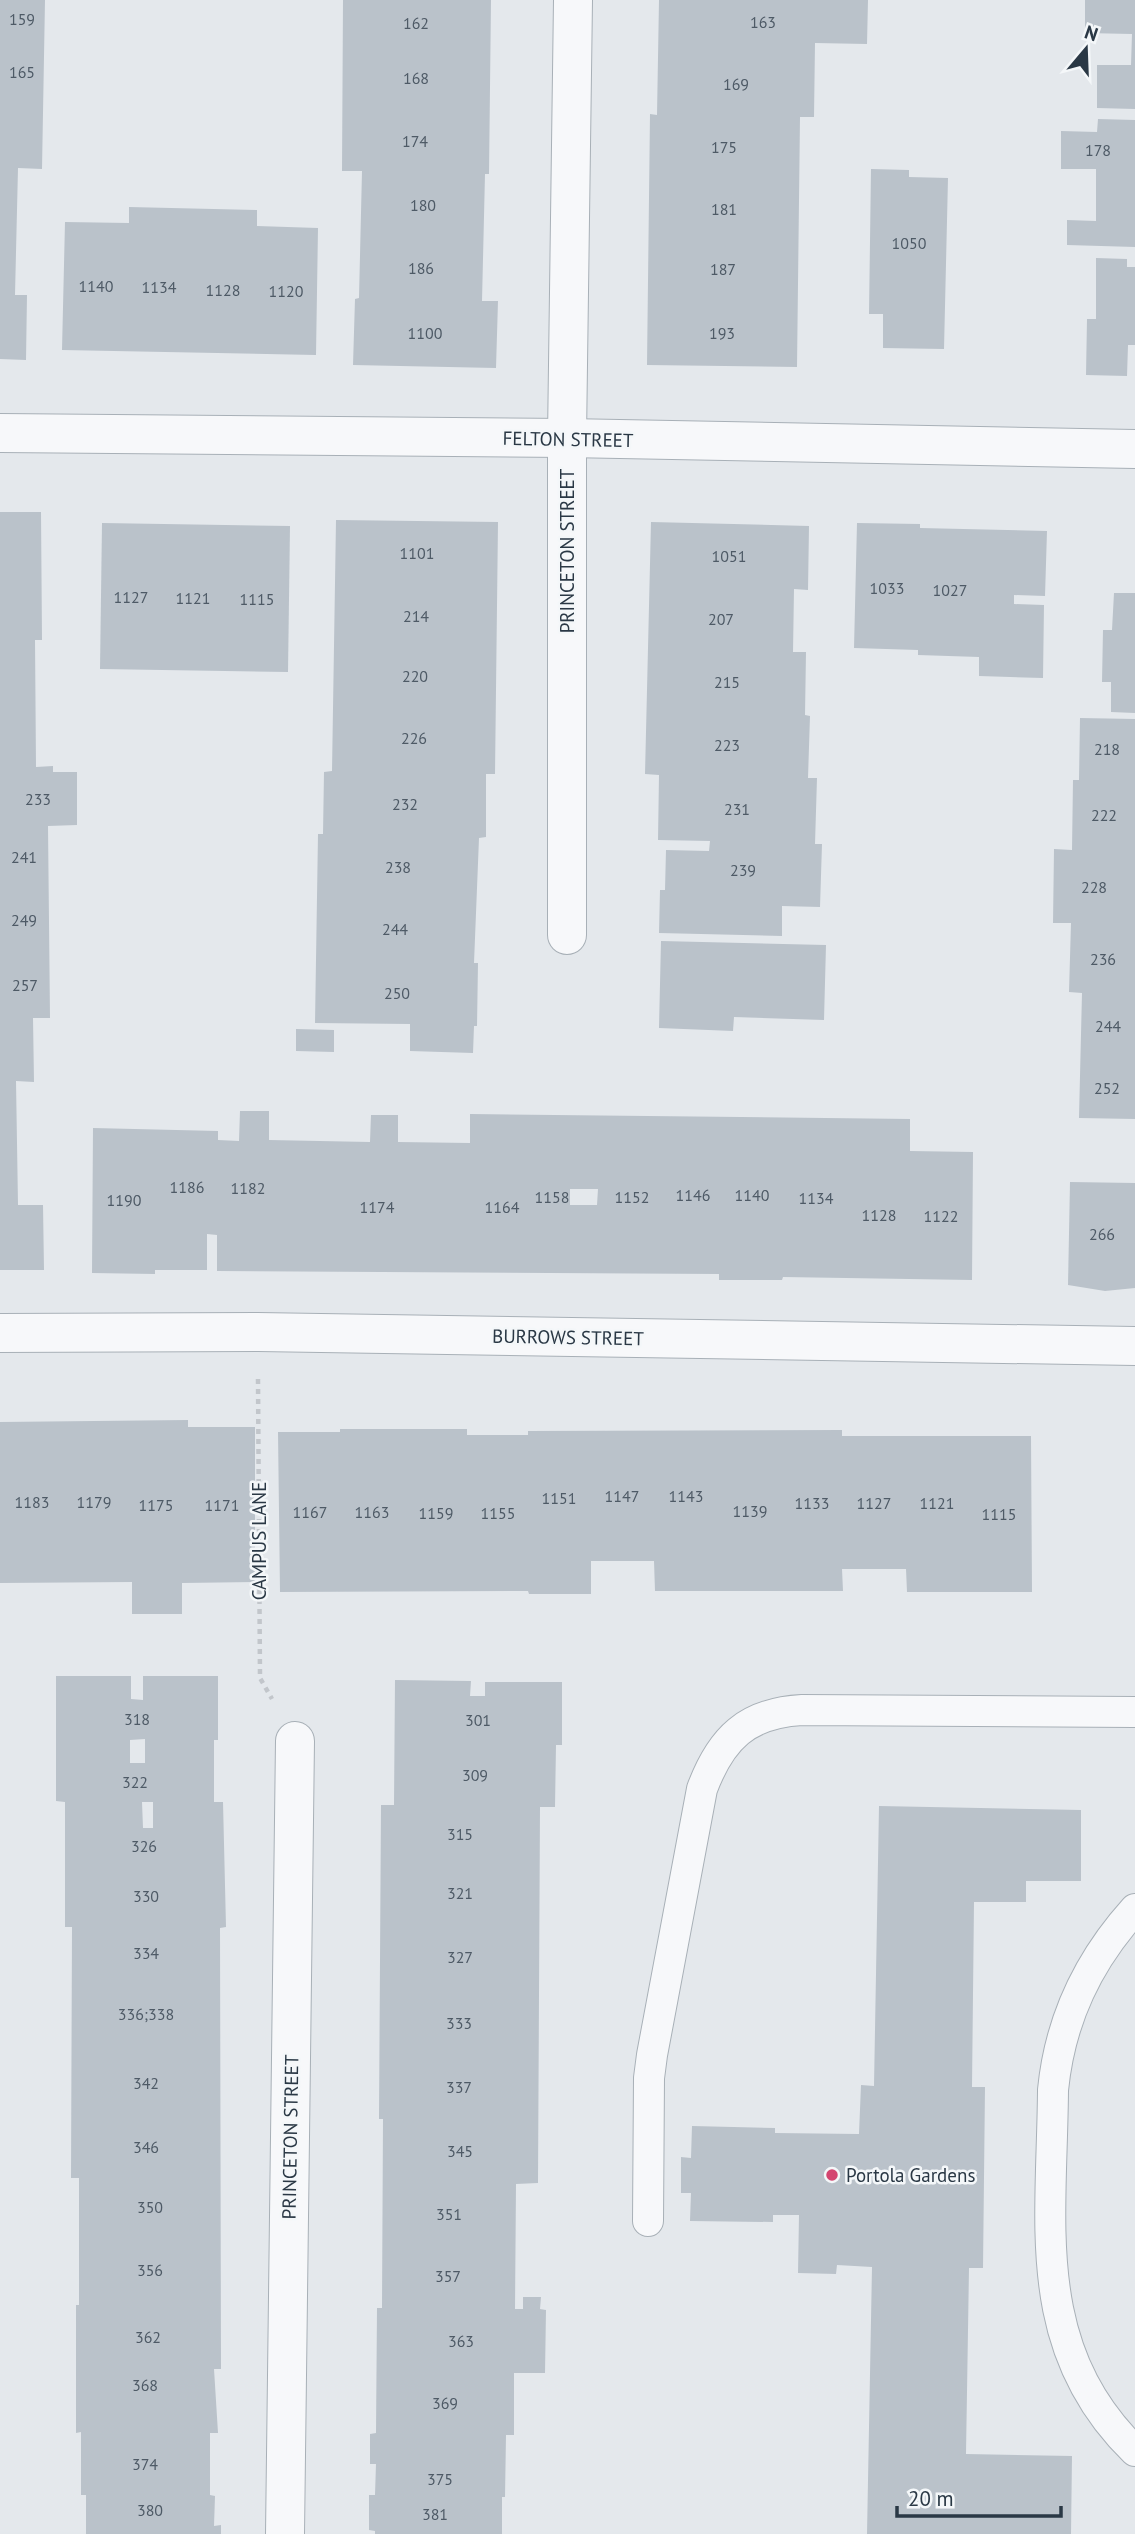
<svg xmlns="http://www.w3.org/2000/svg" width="1135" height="2534" font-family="'PT Sans',sans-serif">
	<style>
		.building { fill: #bac2ca; fill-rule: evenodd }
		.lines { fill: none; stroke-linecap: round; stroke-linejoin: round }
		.lane-casing { stroke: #a8b0b7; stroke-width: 32 }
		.street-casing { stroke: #a8b0b7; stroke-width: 40 }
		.path { stroke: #c2c6cb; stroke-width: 4.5; stroke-dasharray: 5 5; stroke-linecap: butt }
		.lane { stroke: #f7f8fa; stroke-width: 30 }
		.street { stroke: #f7f8fa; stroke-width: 38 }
		.poi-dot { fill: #d44570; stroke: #f4f7f9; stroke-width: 2.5 }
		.labels { text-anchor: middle; stroke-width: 5; stroke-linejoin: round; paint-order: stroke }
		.number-label { font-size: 16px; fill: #4e5a66 }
		.street-label { font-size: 19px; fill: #2a3845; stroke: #f4f7f9 }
		.poi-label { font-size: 19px; fill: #2a3845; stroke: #f4f7f9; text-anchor: start }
	</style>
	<rect width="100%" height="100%" fill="#e4e8ec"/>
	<g class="building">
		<path d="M 0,0 L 45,0 L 42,169 L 18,168 L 15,295 L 27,295 L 26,360 L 0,359 Z"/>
		<path d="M 343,0 L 491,0 L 489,174 L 485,174 L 482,301 L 498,301 L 496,368 L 353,365 L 355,299 L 359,298 L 362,171 L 342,171 Z"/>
		<path d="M 659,0 L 868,0 L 867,44 L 815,43 L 814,117 L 800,117 L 797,367 L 647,365 L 650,114 L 657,115 Z"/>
		<path d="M 1085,0 L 1135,0 L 1135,109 L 1097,108 L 1097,65 L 1131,65 L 1132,34 L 1085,33 Z"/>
		<path d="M 1098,119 L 1135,120 L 1135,247 L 1067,245 L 1067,220 L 1096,221 L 1096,169 L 1061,169 L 1061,131 L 1097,132 Z"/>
		<path d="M 871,169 L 909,170 L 909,177 L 948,178 L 944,349 L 883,348 L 883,314 L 869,314 Z"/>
		<path d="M 129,207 L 257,210 L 257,226 L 318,228 L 316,355 L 62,350 L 65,222 L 129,223 Z"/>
		<path d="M 1096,258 L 1127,259 L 1127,267 L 1135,267 L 1135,345 L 1128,345 L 1127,376 L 1086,375 L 1087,319 L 1096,319 Z"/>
		<path d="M 0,512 L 41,512 L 42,640 L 35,640 L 36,767 L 53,766 L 53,772 L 77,772 L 77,825 L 48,826 L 50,1018 L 33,1018 L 34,1082 L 16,1081 L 18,1205 L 43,1205 L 44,1270 L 0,1270 Z"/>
		<path d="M 336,520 L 498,522 L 495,774 L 486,774 L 486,837 L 479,838 L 474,963 L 478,963 L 477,1026 L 474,1026 L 473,1053 L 410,1051 L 410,1024 L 315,1023 L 318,834 L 323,834 L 324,772 L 332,771 Z"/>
		<path d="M 651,522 L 809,526 L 808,590 L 794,589 L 793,652 L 806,652 L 805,715 L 810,716 L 808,778 L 817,778 L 815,844 L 822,844 L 820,907 L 782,906 L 782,936 L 659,933 L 660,890 L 665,890 L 666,850 L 709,851 L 710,841 L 658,840 L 659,775 L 645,774 Z"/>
		<path d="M 102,523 L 290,526 L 288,672 L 100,669 Z"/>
		<path d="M 857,523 L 920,524 L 920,528 L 1047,531 L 1045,596 L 1014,595 L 1014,604 L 1044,605 L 1043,678 L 979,676 L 979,657 L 918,655 L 918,650 L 854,648 Z"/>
		<path d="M 1114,593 L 1135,593 L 1135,713 L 1111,712 L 1111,682 L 1102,682 L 1103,630 L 1112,630 Z"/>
		<path d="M 1080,718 L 1135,719 L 1135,1119 L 1079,1118 L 1082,993 L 1069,992 L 1071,923 L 1053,923 L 1054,849 L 1072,850 L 1073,780 L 1079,780 Z"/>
		<path d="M 661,941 L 826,945 L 824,1020 L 734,1017 L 733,1031 L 659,1028 Z"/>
		<path d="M 296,1029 L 334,1030 L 334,1052 L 296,1051 Z"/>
		<path d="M 240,1111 L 269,1111 L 269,1140 L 370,1142 L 371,1115 L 398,1115 L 398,1142 L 470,1143 L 470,1114 L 910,1119 L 910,1151 L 973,1152 L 972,1280 L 783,1277 L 782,1280 L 719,1280 L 719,1274 L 217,1271 L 217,1235 L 207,1234 L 207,1270 L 155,1270 L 155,1274 L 92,1273 L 93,1128 L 218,1131 L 218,1140 L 239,1141 ZM 570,1189 L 598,1189 L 597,1205 L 570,1205 Z"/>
		<path d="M 1070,1182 L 1135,1183 L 1135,1288 L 1105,1291 L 1068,1285 Z"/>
		<path d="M 188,1420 L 188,1427 L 255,1427 L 255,1582 L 182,1583 L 182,1614 L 132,1614 L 132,1582 L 0,1583 L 0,1422 Z"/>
		<path d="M 340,1429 L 467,1429 L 467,1435 L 528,1435 L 528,1431 L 842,1430 L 842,1436 L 1031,1436 L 1032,1592 L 907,1592 L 906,1569 L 842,1569 L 843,1591 L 655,1591 L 654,1561 L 591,1561 L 591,1594 L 529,1594 L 528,1591 L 280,1592 L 278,1432 L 340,1432 Z"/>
		<path d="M 56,1676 L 131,1676 L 131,1699 L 143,1700 L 143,1676 L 218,1676 L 218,1740 L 214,1740 L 214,1802 L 223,1802 L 226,1927 L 220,1928 L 221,2369 L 214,2369 L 218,2433 L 210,2433 L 210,2495 L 215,2496 L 214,2526 L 221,2525 L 221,2534 L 86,2534 L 86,2495 L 81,2495 L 81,2432 L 76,2433 L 76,2305 L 79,2305 L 79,2178 L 71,2178 L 72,1927 L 65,1927 L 65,1802 L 56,1801 ZM 145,1739 L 145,1763 L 130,1763 L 130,1740 ZM 142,1802 L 153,1802 L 153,1828 L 143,1828 Z"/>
		<path d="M 395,1680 L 471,1681 L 470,1696 L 485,1696 L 485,1682 L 562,1682 L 562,1745 L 556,1745 L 555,1807 L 540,1807 L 538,2183 L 516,2184 L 515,2309 L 523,2309 L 523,2297 L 541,2297 L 540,2309 L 546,2310 L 545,2373 L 514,2373 L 514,2435 L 506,2435 L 505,2497 L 502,2497 L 502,2534 L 375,2534 L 375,2531 L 369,2530 L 369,2495 L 375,2495 L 376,2464 L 370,2464 L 370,2434 L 376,2433 L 377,2308 L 382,2308 L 383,2119 L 379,2119 L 381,1805 L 394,1805 Z"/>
		<path d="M 879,1806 L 1081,1810 L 1081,1881 L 1026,1881 L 1026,1902 L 974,1902 L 972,2087 L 985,2087 L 983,2268 L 969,2268 L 966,2454 L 1072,2456 L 1071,2534 L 867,2534 L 872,2267 L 837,2265 L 836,2274 L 798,2273 L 799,2215 L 773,2215 L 773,2222 L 690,2221 L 691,2193 L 681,2193 L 681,2157 L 691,2158 L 692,2126 L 775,2128 L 775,2133 L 859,2134 L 861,2085 L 874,2086 Z"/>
	</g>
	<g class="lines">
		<defs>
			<g id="lane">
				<path d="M 1135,1909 C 1088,1961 1060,2019 1053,2090 C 1052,2224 1029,2348 1135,2451"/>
				<path d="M 648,2221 L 649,2078 L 652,2055 L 702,1789 C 721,1738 747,1713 802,1710 L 1135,1712"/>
			</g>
			<g id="street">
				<path d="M 0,433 L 567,438 L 1135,449"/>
				<path d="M 567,935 L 567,438 L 573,0"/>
				<path d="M 0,1333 L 258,1332 L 1135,1346"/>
				<path d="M 285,2534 L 295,1741"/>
			</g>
		</defs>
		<use href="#lane" class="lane-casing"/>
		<use href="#street" class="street-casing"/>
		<path class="path" d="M 258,1379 L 260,1678 L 272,1699"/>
		<use href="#lane" class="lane"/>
		<use href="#street" class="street"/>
	</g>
	<circle class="poi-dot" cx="832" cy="2175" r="7"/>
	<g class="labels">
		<g class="number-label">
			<text x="22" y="25">159</text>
			<text x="763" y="28">163</text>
			<text x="416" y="29">162</text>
			<text x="22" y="78">165</text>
			<text x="416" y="84">168</text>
			<text x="736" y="90">169</text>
			<text x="415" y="147">174</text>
			<text x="724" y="153">175</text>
			<text x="1098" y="156">178</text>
			<text x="423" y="211">180</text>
			<text x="724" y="215">181</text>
			<text x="909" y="249">1050</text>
			<text x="421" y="274">186</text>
			<text x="723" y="275">187</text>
			<text x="96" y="292">1140</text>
			<text x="159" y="293">1134</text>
			<text x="223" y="296">1128</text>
			<text x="286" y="297">1120</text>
			<text x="425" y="339">1100</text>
			<text x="722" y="339">193</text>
			<text x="417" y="559">1101</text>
			<text x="729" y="562">1051</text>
			<text x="887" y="594">1033</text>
			<text x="950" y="596">1027</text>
			<text x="131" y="603">1127</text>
			<text x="193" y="604">1121</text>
			<text x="257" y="605">1115</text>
			<text x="416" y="622">214</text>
			<text x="721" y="625">207</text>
			<text x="415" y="682">220</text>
			<text x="727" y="688">215</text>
			<text x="414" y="744">226</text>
			<text x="727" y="751">223</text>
			<text x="1107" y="755">218</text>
			<text x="38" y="805">233</text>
			<text x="405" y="810">232</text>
			<text x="737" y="815">231</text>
			<text x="1104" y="821">222</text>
			<text x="24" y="863">241</text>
			<text x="398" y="873">238</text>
			<text x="743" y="876">239</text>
			<text x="1094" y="893">228</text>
			<text x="24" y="926">249</text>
			<text x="395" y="935">244</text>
			<text x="1103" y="965">236</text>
			<text x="25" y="991">257</text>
			<text x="397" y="999">250</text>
			<text x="1108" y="1032">244</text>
			<text x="1107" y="1094">252</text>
			<text x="187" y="1193">1186</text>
			<text x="248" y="1194">1182</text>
			<text x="693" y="1201">1146</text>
			<text x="752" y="1201">1140</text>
			<text x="552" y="1203">1158</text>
			<text x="632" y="1203">1152</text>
			<text x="816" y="1204">1134</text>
			<text x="124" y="1206">1190</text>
			<text x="377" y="1213">1174</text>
			<text x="502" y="1213">1164</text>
			<text x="879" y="1221">1128</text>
			<text x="941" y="1222">1122</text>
			<text x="1102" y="1240">266</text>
			<text x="622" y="1502">1147</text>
			<text x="686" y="1502">1143</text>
			<text x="559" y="1504">1151</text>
			<text x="32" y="1508">1183</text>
			<text x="94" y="1508">1179</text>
			<text x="812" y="1509">1133</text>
			<text x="874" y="1509">1127</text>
			<text x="937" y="1509">1121</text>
			<text x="156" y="1511">1175</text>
			<text x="222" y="1511">1171</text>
			<text x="750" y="1517">1139</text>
			<text x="310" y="1518">1167</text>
			<text x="372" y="1518">1163</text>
			<text x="436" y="1519">1159</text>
			<text x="498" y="1519">1155</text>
			<text x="999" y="1520">1115</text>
			<text x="137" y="1725">318</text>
			<text x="478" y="1726">301</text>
			<text x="475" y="1781">309</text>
			<text x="135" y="1788">322</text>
			<text x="460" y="1840">315</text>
			<text x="144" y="1852">326</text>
			<text x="460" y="1899">321</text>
			<text x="146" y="1902">330</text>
			<text x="146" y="1959">334</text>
			<text x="460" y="1963">327</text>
			<text x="146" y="2020">336;338</text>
			<text x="459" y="2029">333</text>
			<text x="146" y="2089">342</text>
			<text x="459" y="2093">337</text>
			<text x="146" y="2153">346</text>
			<text x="460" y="2157">345</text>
			<text x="150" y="2213">350</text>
			<text x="449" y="2220">351</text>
			<text x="150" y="2276">356</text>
			<text x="448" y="2282">357</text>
			<text x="148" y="2343">362</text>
			<text x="461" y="2347">363</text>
			<text x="145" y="2391">368</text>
			<text x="445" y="2409">369</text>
			<text x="145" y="2470">374</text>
			<text x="440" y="2485">375</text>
			<text x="150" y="2516">380</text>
			<text x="435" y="2520">381</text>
		</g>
		<g class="street-label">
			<text transform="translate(568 439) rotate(1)" y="7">FELTON STREET</text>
			<text transform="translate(567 551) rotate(-90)" y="7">PRINCETON STREET</text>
			<text transform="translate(568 1337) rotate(1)" y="7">BURROWS STREET</text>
			<text transform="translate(259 1541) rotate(-90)" y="7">CAMPUS LANE</text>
			<text transform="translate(290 2137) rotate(-89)" y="7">PRINCETON STREET</text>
		</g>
		<g class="poi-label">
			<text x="846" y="2182">Portola Gardens</text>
		</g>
	</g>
	<g transform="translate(1086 49) rotate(19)" stroke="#f4f7f9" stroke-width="5" paint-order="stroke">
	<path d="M0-5L12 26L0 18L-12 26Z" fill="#2a3845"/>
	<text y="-10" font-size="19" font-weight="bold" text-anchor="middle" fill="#2a3845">N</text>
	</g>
	<path d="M897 2506v10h164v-10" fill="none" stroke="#2a3845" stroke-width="3.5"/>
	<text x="908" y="2506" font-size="21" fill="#2a3845" stroke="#f4f7f9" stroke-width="5" paint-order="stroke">20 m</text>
</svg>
